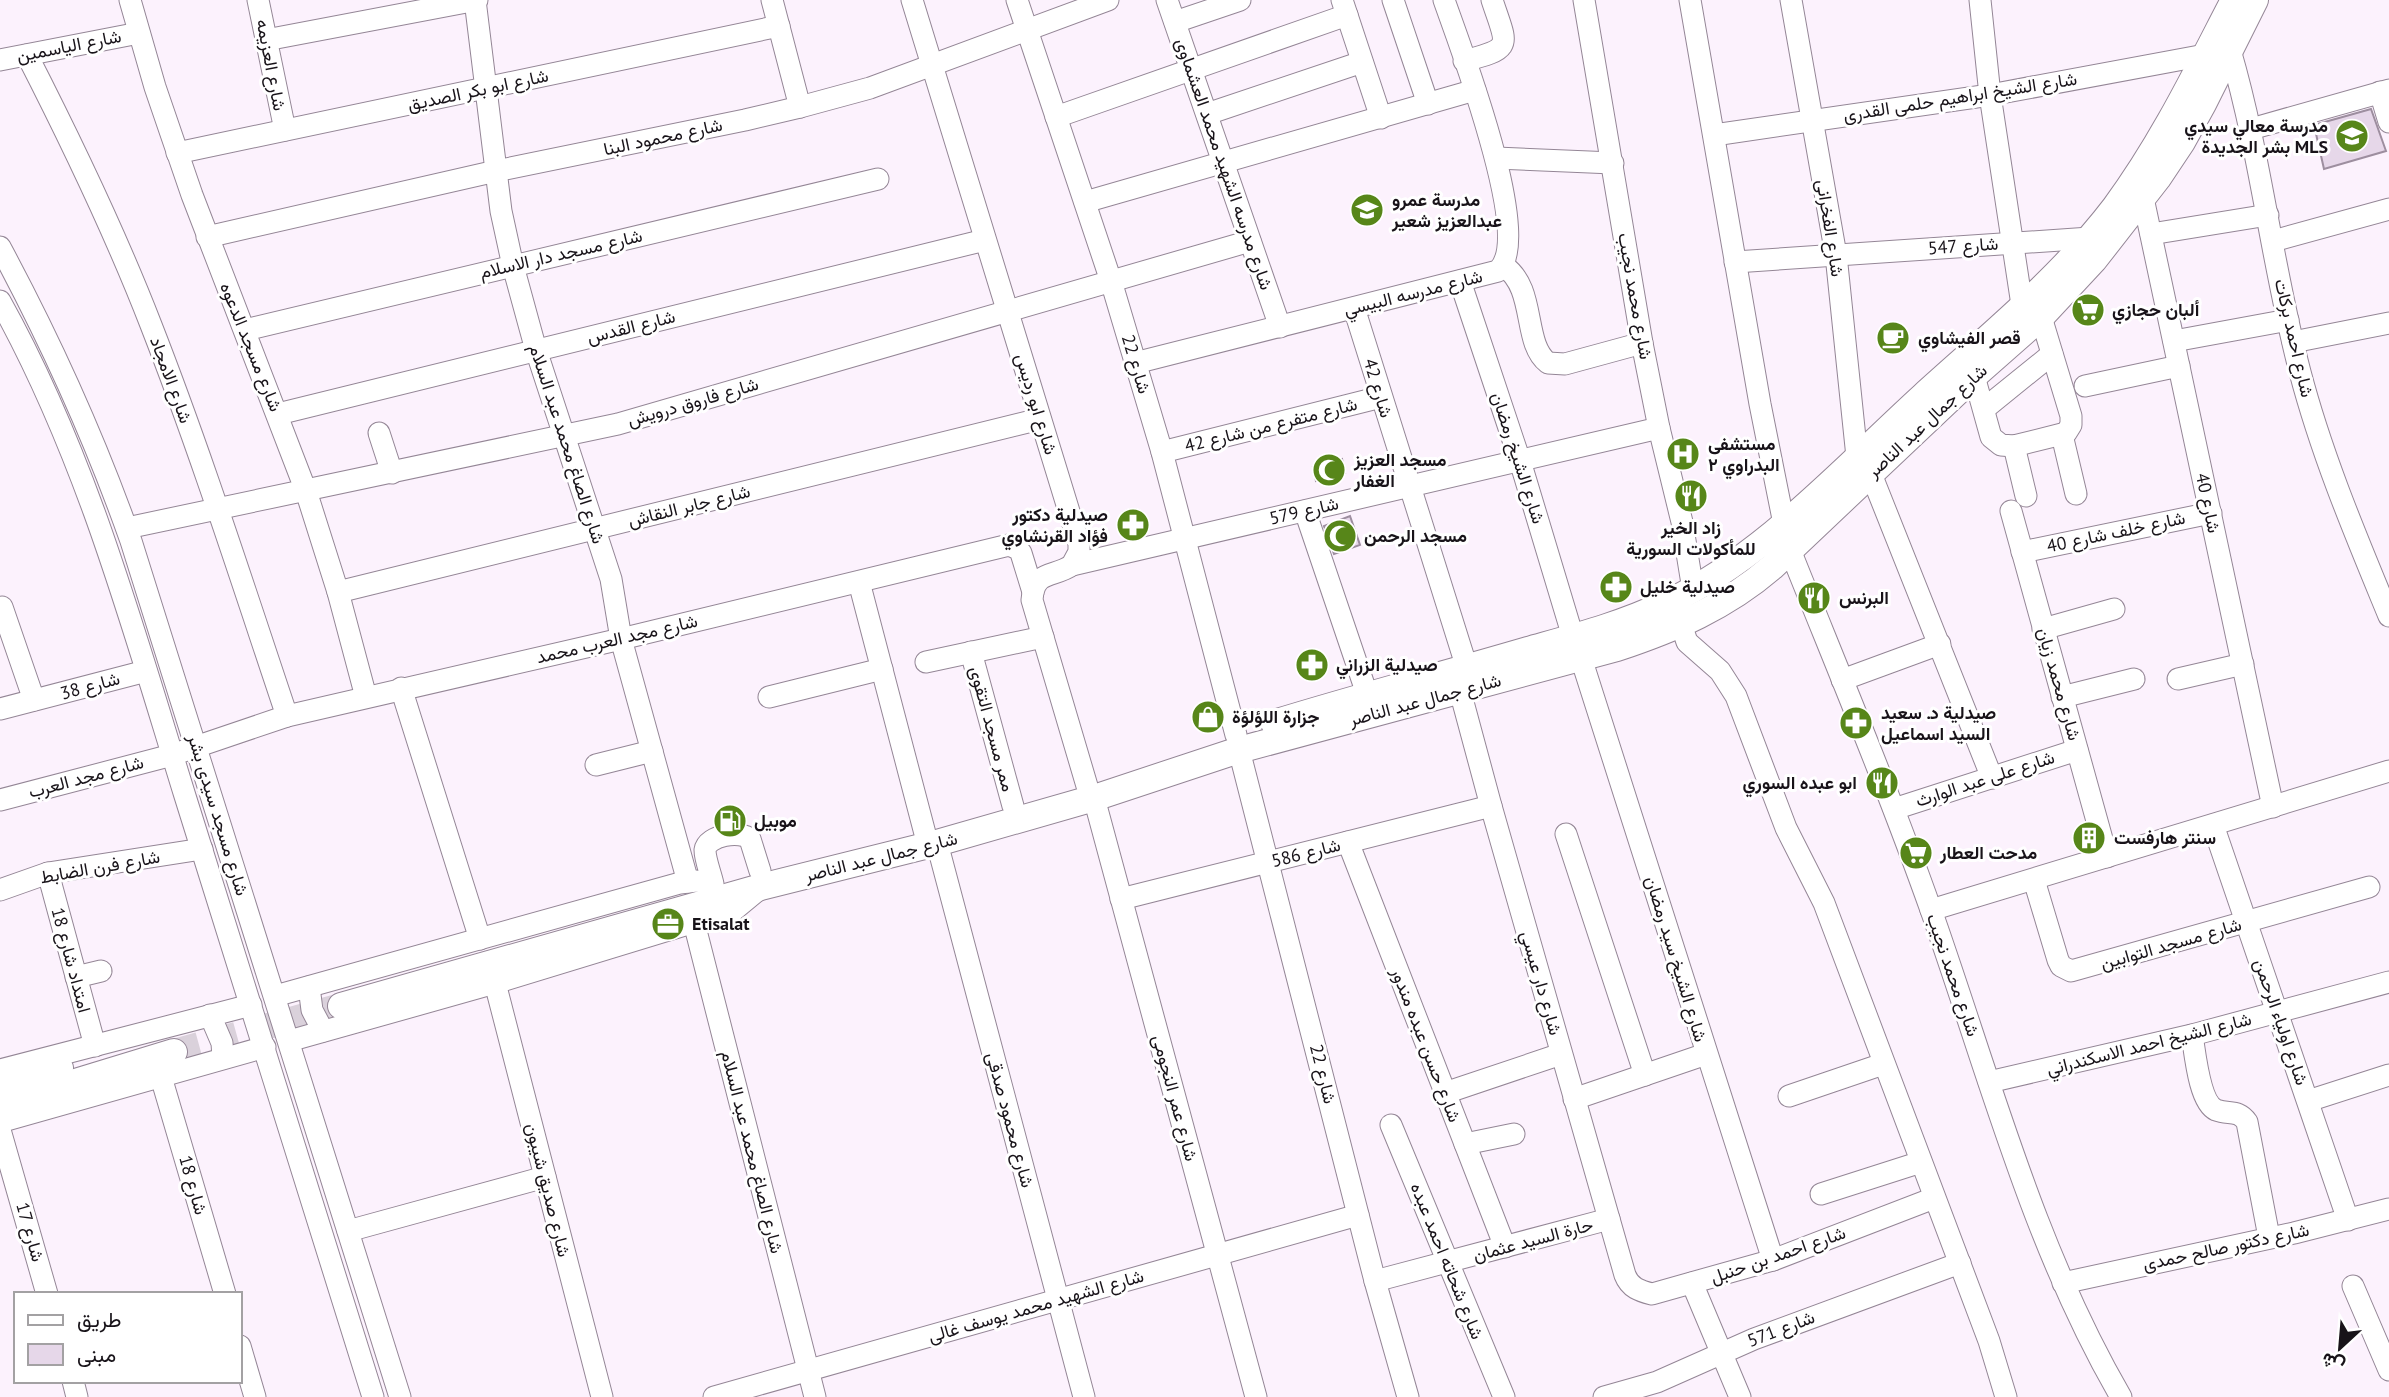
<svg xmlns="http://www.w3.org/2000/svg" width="2389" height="1397" font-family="'PT Sans',Vazirmatn,sans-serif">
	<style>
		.building { fill: #e6d7e9; stroke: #9d8e9f; stroke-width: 2 }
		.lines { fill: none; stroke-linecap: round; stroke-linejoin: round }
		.major-tunnel { stroke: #dad1db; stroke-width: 26; stroke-dasharray: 26 13; stroke-linecap: butt }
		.minor-casing { stroke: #948696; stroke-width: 23 }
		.major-casing { stroke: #948696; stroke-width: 28 }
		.minor { stroke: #fff; stroke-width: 21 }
		.major { stroke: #fff; stroke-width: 26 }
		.labels { text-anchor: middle; stroke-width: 6; stroke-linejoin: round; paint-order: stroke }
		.street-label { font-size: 18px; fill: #181319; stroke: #fff }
		.poi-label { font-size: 18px; font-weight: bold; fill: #181319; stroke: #fff; text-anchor: start }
	</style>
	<rect width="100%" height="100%" fill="#fcf2fd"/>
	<g class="building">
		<path d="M 2371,109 L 2386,151 L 2324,169 L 2314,125 Z"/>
		<path d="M 1342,459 L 1345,473 L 1316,481 L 1313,467 Z"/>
		<path d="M 1350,516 L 1360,545 L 1334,554 L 1324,526 Z"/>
	</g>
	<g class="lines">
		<path class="major-tunnel" d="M 174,1052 L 341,1006"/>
		<defs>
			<g id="minor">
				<path d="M 130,0 L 155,87 L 192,195 L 306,491 L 338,592 L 366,697"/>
				<path d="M 258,0 L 285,130"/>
				<path d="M 475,0 L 501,211 L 513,266 L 536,350 L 611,579 L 621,639 L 688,882"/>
				<path d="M 772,0 L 800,107"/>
				<path d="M 912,0 L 1079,544 L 1079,552 L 1072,565 C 1054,578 1034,569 1032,600 L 1087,786"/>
				<path d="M 1017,0 L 1111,281 L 1162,452 L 1236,735"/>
				<path d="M 1167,0 L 1280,327"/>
				<path d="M 1342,0 L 1381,118"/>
				<path d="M 1393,0 L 1428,104"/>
				<path d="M 1584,0 L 1642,343 L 1659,428 L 1682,522 L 1693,590"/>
				<path d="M 1690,0 L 1760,404 L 1784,524"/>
				<path d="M 1791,0 L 1836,255 L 1857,457"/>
				<path d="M 1980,0 L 1990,95 L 2022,305"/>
				<path d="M 1175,22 L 1240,0"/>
				<path d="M 266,40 L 477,0"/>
				<path d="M 2230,50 C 2261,156 2272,266 2300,372 C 2322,456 2356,536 2389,616"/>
				<path d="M 27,55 C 72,143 115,232 151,325 C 201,453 243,585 287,716"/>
				<path d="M 0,60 L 139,33"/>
				<path d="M 1464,61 C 1515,48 1507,46 1492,0"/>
				<path d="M 2380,92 L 2389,122"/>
				<path d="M 1207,114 L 1362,62"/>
				<path d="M 1056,117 L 1347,15"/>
				<path d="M 2251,129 L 2389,90"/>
				<path d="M 1714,135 L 1990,95 L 2205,55"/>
				<path d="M 177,153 L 779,26"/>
				<path d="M 1496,158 L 1613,163"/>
				<path d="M 2143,198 L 2273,807"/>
				<path d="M 1085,202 L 1475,90"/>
				<path d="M 2151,234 L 2268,215"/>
				<path d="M 207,237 L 496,171 L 745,120 L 800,107 L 870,88 L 1108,0"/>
				<path d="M 2273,241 L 2389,209"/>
				<path d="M 0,247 C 51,342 95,439 131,541 L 400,1397"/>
				<path d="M 1735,262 L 2090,238"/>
				<path d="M 1504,266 C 1537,289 1522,343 1548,363 L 1565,364 L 1642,343"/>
				<path d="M 1460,281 L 1520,461 L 1573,637"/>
				<path d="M 0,301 C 86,455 133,628 185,796 C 248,997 311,1197 373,1397"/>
				<path d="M 1354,308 L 1467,668"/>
				<path d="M 245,330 L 878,179"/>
				<path d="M 2174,341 L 2288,320"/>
				<path d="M 2293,342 L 2389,323"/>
				<path d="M 1135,363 L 1498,271 C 1534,237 1460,46 1444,0"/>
				<path d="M 1974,376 L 1991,437 L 2001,445 L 2014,446 L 2066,433 L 2071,425 L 2071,416 L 2041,317"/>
				<path d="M 2085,386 L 2179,366"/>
				<path d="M 1984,409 L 2052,354"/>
				<path d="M 278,414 L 985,240"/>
				<path d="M 379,433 L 392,473"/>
				<path d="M 2062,435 L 2076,494"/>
				<path d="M 2014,446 L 2026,496"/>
				<path d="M 1162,452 L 1381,397"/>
				<path d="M 1871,474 L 1992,778"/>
				<path d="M 1305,511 L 1367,694"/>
				<path d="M 2011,511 L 2107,857"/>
				<path d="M 127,528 L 618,424 L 1250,241"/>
				<path d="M 1790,550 C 1838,670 1888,789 1931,910 C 1989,1074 2033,1246 2121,1397"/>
				<path d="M 2022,552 L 2211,513"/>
				<path d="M 1072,565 L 1659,428"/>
				<path d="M 859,582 L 928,845"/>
				<path d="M 338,592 L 1040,419"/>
				<path d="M 2,607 L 34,700"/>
				<path d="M 1681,624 L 1687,642 L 1720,671 L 1736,696 L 1786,828 L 1824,903 L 1989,1341 L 2006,1397"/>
				<path d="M 2043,629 L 2114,609"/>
				<path d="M 971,652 L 1013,806"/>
				<path d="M 1581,658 L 1773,1260"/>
				<path d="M 926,662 L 1043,637"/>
				<path d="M 2178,679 L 2243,664"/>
				<path d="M 1842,680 L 1940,644"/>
				<path d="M 401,688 L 480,939"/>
				<path d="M 1460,691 L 1491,806 L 1625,1275 C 1630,1288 1640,1291 1652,1294 L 1773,1260 L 1934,1198"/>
				<path d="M 769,697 L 882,669"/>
				<path d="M 2062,697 L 2134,679"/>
				<path d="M 0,709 L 146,671"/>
				<path d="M 1239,750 L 1375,1281 L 1408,1397"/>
				<path d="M 596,765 L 652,751"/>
				<path d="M 1094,798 L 1256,1397"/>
				<path d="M 0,800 L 172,755 L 287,716 L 621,639 L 1009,545 L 1018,549 L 1021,553 L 1033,592"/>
				<path d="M 1894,809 L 2077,750"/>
				<path d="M 2213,825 L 2348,1220"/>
				<path d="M 1566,834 L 1645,1075"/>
				<path d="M 1348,842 L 1505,1247"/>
				<path d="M 937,843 L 1084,1397"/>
				<path d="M 48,873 L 95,1046"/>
				<path d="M 2034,880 L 2058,960 L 2061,966 L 2071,971 L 2369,887"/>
				<path d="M 0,890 L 48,873 L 202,849"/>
				<path d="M 1121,899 L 1491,806"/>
				<path d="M 690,907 L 815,1397"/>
				<path d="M 1931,910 L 2389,771"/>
				<path d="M 76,977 L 101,971"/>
				<path d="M 495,983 L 602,1397"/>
				<path d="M 309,987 L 312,1010 L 323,1031"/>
				<path d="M 275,996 L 680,883 L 696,881 L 713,884 C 711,874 705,860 705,850 C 707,835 741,830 750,839 L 760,871"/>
				<path d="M 210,1015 L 222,1043 L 223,1058"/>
				<path d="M 2192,1035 C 2195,1052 2199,1102 2216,1110 C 2229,1115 2238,1109 2247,1122 L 2269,1237"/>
				<path d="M 289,1041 L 495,983 L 734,910 L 758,890"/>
				<path d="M 0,1070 L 251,1005"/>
				<path d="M 161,1077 L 225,1294"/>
				<path d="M 1989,1082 L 2192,1035 L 2389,982"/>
				<path d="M 1445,1093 L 1561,1054"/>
				<path d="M 1789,1096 L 1883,1064"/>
				<path d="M 1574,1099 L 1706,1054"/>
				<path d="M 2308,1101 L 2389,1075"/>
				<path d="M 0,1122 L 265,1047"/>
				<path d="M 1391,1125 L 1504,1397"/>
				<path d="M 0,1130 L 47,1294"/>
				<path d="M 1465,1144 L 1514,1134"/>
				<path d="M 1821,1194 L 1921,1162"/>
				<path d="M 348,1231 L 545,1177"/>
				<path d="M 1375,1281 L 1609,1219"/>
				<path d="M 1692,1283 L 1740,1397"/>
				<path d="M 2063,1283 L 2294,1233 L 2389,1209"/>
				<path d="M 2353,1286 L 2389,1370"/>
				<path d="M 240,1346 L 255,1397"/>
				<path d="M 73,1381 L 77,1397"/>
				<path d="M 714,1397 L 1358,1215"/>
				<path d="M 1604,1397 L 1657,1382 L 1754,1339 L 1960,1263"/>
			</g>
			<g id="major">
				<path d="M 1274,723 C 1358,697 1443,675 1528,650 C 1574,637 1621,625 1665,604 C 1763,558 1843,469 1923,396 C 1989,336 2061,278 2115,207 C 2163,142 2197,71 2234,0"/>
				<path d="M 341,1006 L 761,887 L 937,843 L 1094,798 L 1239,750 L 1617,648 C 1674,629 1726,607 1772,567 L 1974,376 L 2041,317 L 2094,260 L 2158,178 L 2182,142 L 2203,104 L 2255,0"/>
				<path d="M 0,1085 L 60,1068"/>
				<path d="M 0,1105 L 174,1052"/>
			</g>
		</defs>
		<use href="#minor" class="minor-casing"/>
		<use href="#major" class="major-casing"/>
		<use href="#minor" class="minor"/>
		<use href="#major" class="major"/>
	</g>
	<defs>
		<symbol id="school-disc" viewBox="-11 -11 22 22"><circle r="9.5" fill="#578619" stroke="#fff"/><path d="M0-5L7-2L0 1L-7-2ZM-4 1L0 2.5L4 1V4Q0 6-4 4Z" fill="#fff"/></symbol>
		<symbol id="supermarket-disc" viewBox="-11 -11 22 22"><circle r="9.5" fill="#578619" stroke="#fff"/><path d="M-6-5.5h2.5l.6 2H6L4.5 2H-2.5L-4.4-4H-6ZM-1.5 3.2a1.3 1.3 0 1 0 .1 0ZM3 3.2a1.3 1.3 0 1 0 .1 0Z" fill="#fff"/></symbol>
		<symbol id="cafe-disc" viewBox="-11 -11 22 22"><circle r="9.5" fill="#578619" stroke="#fff"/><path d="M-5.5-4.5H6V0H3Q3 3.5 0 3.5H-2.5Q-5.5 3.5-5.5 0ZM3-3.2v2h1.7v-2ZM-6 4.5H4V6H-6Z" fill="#fff"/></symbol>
		<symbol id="hospital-disc" viewBox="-11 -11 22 22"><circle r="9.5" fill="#578619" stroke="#fff"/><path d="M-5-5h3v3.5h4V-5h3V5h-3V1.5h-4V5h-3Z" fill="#fff"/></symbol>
		<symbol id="mosque-disc" viewBox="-11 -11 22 22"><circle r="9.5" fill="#578619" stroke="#fff"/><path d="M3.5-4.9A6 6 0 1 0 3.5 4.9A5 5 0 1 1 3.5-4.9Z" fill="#fff"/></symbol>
		<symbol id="restaurant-disc" viewBox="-11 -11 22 22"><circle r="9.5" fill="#578619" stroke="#fff"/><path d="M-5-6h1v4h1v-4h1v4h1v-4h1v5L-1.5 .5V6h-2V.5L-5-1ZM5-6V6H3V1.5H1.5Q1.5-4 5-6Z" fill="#fff"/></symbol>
		<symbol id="pharmacy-disc" viewBox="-11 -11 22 22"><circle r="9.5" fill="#578619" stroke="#fff"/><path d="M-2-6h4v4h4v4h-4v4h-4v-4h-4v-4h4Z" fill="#fff"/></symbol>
		<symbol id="shop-disc" viewBox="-11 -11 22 22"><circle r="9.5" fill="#578619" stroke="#fff"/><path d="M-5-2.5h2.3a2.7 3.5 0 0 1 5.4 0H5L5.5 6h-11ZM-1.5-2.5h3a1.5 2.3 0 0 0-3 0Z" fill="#fff"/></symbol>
		<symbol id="fuel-disc" viewBox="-11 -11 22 22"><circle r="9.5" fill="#578619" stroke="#fff"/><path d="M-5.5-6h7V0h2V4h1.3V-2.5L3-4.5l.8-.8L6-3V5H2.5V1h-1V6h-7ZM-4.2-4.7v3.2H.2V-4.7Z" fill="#fff"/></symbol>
		<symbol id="building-disc" viewBox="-11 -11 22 22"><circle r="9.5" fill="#578619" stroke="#fff"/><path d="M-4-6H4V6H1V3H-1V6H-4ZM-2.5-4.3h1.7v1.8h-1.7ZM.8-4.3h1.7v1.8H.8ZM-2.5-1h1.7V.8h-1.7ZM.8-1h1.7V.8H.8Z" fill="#fff"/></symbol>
		<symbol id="office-disc" viewBox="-11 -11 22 22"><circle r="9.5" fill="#578619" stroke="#fff"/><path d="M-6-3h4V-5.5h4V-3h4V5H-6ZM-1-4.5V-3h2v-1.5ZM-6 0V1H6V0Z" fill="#fff"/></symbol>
	</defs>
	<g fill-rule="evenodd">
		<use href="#school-disc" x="2333" y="117" width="38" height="38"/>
		<use href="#school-disc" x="1348" y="191" width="38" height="38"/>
		<use href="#supermarket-disc" x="2069" y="291" width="38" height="38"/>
		<use href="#cafe-disc" x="1874" y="319" width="38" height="38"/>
		<use href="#hospital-disc" x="1664" y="435" width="38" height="38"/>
		<use href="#mosque-disc" x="1310" y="451" width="38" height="38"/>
		<use href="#restaurant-disc" x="1672" y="477" width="38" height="38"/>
		<use href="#pharmacy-disc" x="1114" y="506" width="38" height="38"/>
		<use href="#mosque-disc" x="1321" y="517" width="38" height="38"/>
		<use href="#pharmacy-disc" x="1597" y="568" width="38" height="38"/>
		<use href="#restaurant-disc" x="1795" y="579" width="38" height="38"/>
		<use href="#pharmacy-disc" x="1293" y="646" width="38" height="38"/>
		<use href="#shop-disc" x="1189" y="698" width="38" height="38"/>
		<use href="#pharmacy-disc" x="1837" y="704" width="38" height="38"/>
		<use href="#restaurant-disc" x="1863" y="764" width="38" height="38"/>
		<use href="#fuel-disc" x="711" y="802" width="38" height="38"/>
		<use href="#building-disc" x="2070" y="819" width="38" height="38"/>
		<use href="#supermarket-disc" x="1897" y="834" width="38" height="38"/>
		<use href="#office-disc" x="649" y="905" width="38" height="38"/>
	</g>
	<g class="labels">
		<g class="street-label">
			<text transform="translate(69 46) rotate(-11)" y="6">شارع الياسمين</text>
			<text transform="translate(271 65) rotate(79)" y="6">شارع العزيمه</text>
			<text transform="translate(478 90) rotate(-12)" y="6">شارع ابو بكر الصديق</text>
			<text transform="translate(1960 97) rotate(-9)" y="6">شارع الشيخ ابراهيم حلمى القدرى</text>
			<text transform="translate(663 137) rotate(-12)" y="6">شارع محمود البنا</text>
			<text transform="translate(1224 164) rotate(71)" y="6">شارع مدرسه الشهيد محمد العشماوى</text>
			<text transform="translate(1830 228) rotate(81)" y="6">شارع الفخرانى</text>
			<text transform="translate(1963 246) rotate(-4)" y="6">شارع 547</text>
			<text transform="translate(561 254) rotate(-13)" y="6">شارع مسجد دار الاسلام</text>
			<text transform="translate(1413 293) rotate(-14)" y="6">شارع مدرسه البيسي</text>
			<text transform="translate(1635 296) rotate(80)" y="6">شارع محمد نجيب</text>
			<text transform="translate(631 327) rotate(-14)" y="6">شارع القدس</text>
			<text transform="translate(2294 338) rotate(77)" y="6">شارع احمد بركات</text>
			<text transform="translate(251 347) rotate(68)" y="6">شارع مسجد الدعوه</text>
			<text transform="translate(1136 364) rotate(73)" y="6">شارع 22</text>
			<text transform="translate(171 380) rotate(70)" y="6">شارع الامجاد</text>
			<text transform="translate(1378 388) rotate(73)" y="6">شارع 42</text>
			<text transform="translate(693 402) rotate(-16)" y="6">شارع فاروق درويش</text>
			<text transform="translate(1036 404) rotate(73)" y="6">شارع ابو رديس</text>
			<text transform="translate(1927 421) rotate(-43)" y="6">شارع جمال عبد الناصر</text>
			<text transform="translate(1271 425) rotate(-14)" y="6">شارع متفرع من شارع 42</text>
			<text transform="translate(567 444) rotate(72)" y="6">شارع الصاغ محمد عبد السلام</text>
			<text transform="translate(1518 458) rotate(72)" y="6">شارع الشيخ رمضان</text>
			<text transform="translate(2208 503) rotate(78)" y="6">شارع 40</text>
			<text transform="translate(689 506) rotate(-14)" y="6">شارع جابر النقاش</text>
			<text transform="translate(1304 511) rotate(-13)" y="6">شارع 579</text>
			<text transform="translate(2116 532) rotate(-12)" y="6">شارع خلف شارع 40</text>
			<text transform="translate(617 639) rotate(-13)" y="6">شارع مجد العرب محمد</text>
			<text transform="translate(2059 684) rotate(74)" y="6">شارع محمد زيان</text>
			<text transform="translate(90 686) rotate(-15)" y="6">شارع 38</text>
			<text transform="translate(1425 700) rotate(-15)" y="6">شارع جمال عبد الناصر</text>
			<text transform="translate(992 729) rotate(75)" y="6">ممر مسجد التقوى</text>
			<text transform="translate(86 777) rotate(-15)" y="6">شارع مجد العرب</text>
			<text transform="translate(1985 779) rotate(-18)" y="6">شارع على عبد الوارث</text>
			<text transform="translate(218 815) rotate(73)" y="6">شارع مسجد سيدى بشر</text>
			<text transform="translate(1306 853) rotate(-14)" y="6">شارع 586</text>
			<text transform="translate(881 857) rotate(-14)" y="6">شارع جمال عبد الناصر</text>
			<text transform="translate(100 867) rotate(-10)" y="6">شارع فرن الضابط</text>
			<text transform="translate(2171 944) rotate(-16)" y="6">شارع مسجد التوابين</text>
			<text transform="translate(1676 959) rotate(73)" y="6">شارع الشيخ سيد رمضان</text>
			<text transform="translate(71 960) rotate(75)" y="6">امتداد شارع 18</text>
			<text transform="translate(1953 975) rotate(71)" y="6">شارع محمد نجيب</text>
			<text transform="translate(1541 983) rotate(74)" y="6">شارع دار عيسي</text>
			<text transform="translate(2281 1022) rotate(71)" y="6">شارع اولياء الرحمن</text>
			<text transform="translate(2149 1044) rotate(-14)" y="6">شارع الشيخ احمد الاسكندراني</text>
			<text transform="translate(1426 1045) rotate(69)" y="6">شارع حسن عبده مندور</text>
			<text transform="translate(1323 1074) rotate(76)" y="6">شارع 22</text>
			<text transform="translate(1175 1098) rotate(75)" y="6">شارع عمر النجومى</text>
			<text transform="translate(1010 1120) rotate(75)" y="6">شارع محمود صدقى</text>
			<text transform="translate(752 1152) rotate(76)" y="6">شارع الصاغ محمد عبد السلام</text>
			<text transform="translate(193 1185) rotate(74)" y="6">شارع 18</text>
			<text transform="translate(548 1190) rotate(76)" y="6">شارع صديق شيبون</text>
			<text transform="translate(30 1232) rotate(74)" y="6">شارع 17</text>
			<text transform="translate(1533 1240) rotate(-15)" y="6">حارة السيد عثمان</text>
			<text transform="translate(2226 1247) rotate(-12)" y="6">شارع دكتور صالح حمدى</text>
			<text transform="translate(1778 1255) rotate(-19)" y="6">شارع احمد بن حنبل</text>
			<text transform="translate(1447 1261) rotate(68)" y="6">شارع شحاته احمد عبده</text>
			<text transform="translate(1036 1306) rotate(-16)" y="6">شارع الشهيد محمد يوسف غالى</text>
			<text transform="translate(1781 1329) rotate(-21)" y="6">شارع 571</text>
		</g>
		<g class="poi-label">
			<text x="2328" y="132" text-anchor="end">مدرسة معالي سيدي<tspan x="2328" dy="21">بشر الجديدة MLS</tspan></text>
			<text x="1392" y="206">مدرسة عمرو<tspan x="1392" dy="21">عبدالعزيز شعير</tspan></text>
			<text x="2112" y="316">ألبان حجازي</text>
			<text x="1918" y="344">قصر الفيشاوي</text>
			<text x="1708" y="450">مستشفى<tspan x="1708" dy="21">البدراوي ٢</tspan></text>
			<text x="1354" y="466">مسجد العزيز<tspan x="1354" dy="21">الغفار</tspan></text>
			<text x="1108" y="521" text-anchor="end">صيدلية دكتور<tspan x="1108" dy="21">فؤاد القرنشاوي</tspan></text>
			<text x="1691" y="534" text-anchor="middle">زاد الخير<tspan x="1691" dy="21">للمأكولات السورية</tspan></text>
			<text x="1364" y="542">مسجد الرحمن</text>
			<text x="1640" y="593">صيدلية خليل</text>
			<text x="1839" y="604">البرنس</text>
			<text x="1336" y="671">صيدلية الزراني</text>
			<text x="1881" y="719">صيدلية د. سعيد<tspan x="1881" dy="21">السيد اسماعيل</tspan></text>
			<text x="1232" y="723">جزارة اللؤلؤة</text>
			<text x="1857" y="789" text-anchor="end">ابو عبده السوري</text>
			<text x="754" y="827">موبيل</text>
			<text x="2114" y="844">سنتر هارفست</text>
			<text x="1940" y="859">مدحت العطار</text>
			<text x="692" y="930">Etisalat</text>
		</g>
	</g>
	<rect x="14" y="1292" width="228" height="91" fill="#ffffff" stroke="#a3a1a3" stroke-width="2"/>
	<rect x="28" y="1315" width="35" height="10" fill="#ffffff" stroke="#a3a1a3" stroke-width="2"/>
	<text x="77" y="1327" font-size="21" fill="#181319">طريق</text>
	<rect x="28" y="1344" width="35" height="21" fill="#e6d7e9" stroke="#a3a1a3" stroke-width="2"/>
	<text x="77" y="1362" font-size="21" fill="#181319">مبنى</text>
	<g transform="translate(2340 1348) rotate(206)" stroke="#ffffff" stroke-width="5" paint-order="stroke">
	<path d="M0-5L12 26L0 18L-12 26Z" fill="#181319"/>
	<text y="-10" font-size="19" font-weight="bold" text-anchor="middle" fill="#181319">ش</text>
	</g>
</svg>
